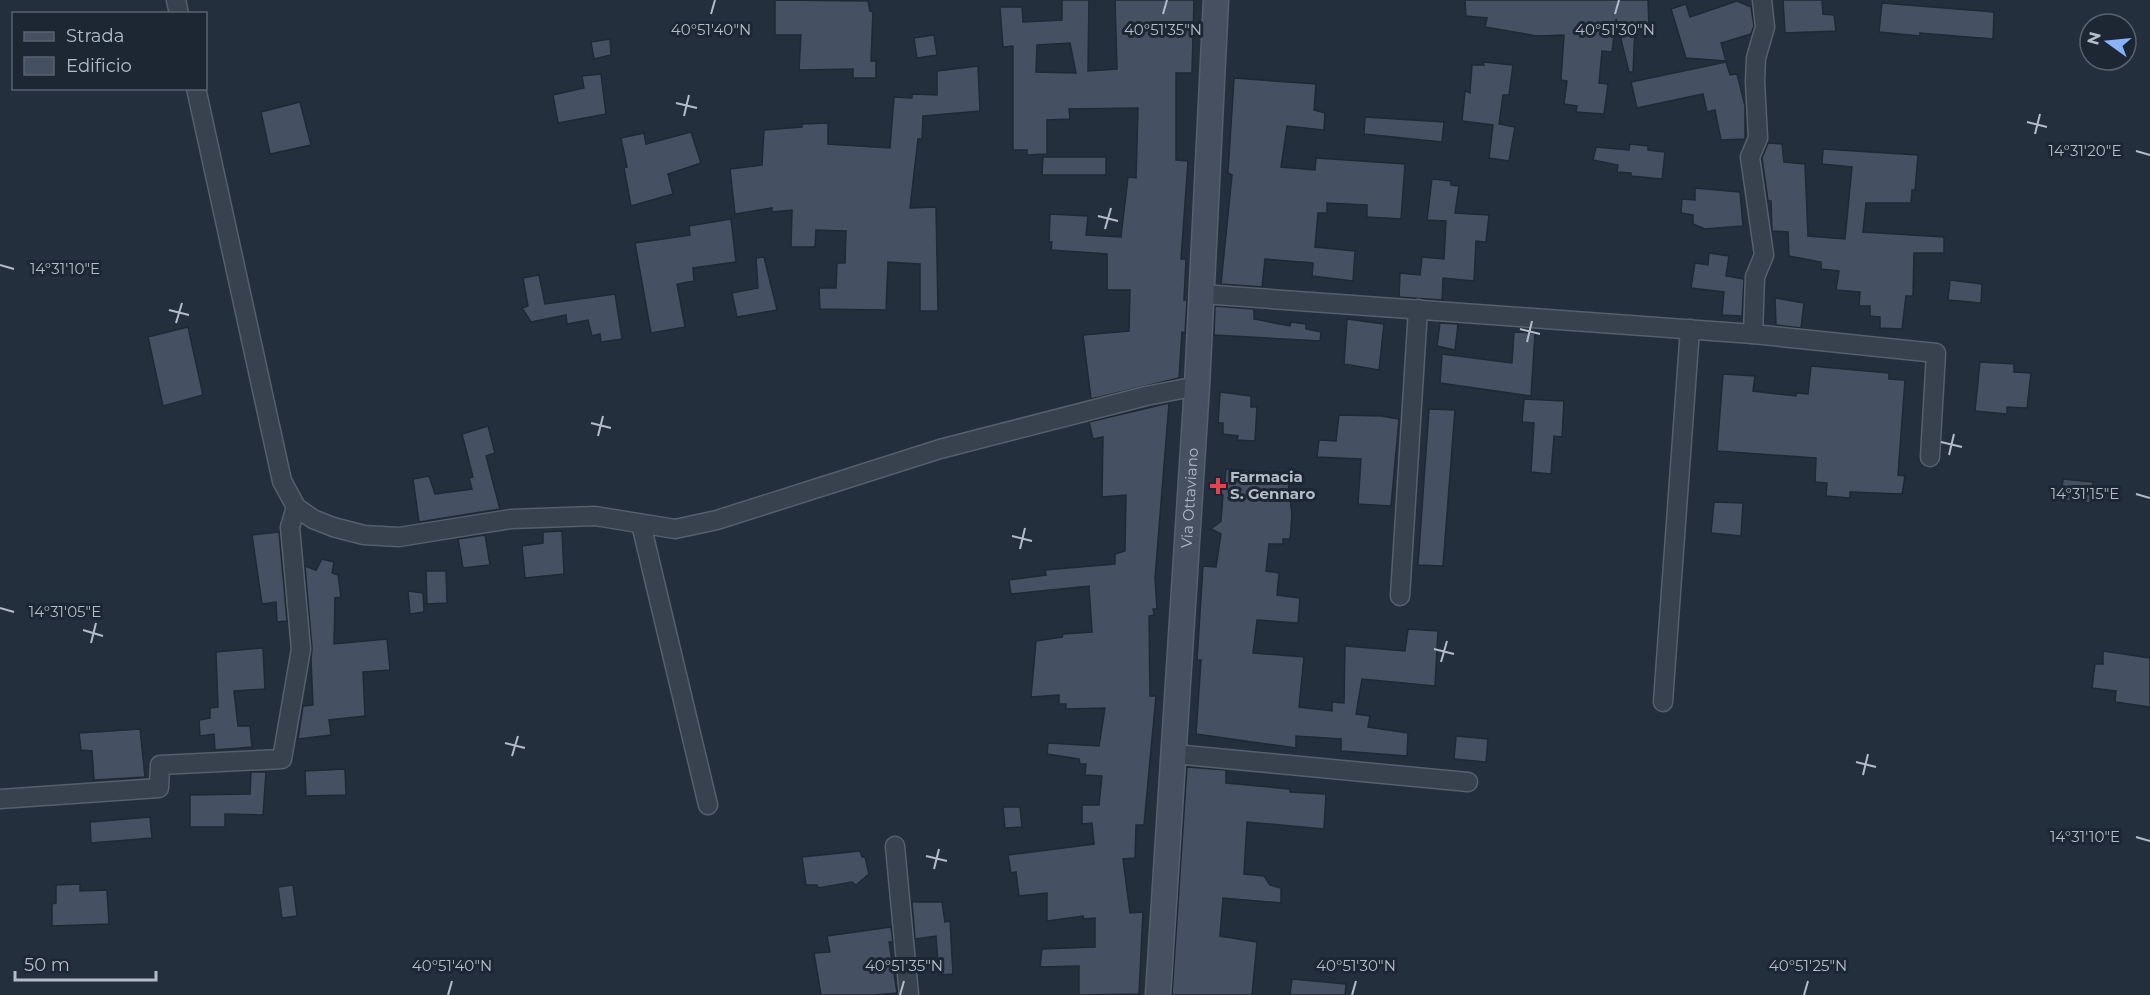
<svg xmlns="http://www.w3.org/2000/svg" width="2150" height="995" font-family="Montserrat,sans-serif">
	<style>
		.building { fill: #455162; stroke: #1f2835; stroke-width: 1.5; fill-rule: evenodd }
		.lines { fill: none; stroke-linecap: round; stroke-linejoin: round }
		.minor-casing { stroke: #565f6c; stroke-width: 21 }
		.secondary-casing { stroke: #565f6c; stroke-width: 27 }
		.minor { stroke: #38414e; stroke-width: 18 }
		.secondary { stroke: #465061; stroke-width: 24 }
		.ticks { fill: none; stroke: #b4bcc9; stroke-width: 2 }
		.health-dot { fill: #e0444e; stroke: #1d2633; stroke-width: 2 }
		.labels { text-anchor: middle; stroke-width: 6; stroke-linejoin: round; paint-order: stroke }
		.poi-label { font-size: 15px; font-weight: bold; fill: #b4bcc9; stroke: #1d2633; text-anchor: start }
		.street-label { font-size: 15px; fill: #b4bcc9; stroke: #1d2633 }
		.ticks-label { font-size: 15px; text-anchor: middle; fill: #b4bcc9; stroke: #1d2633; stroke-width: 6; stroke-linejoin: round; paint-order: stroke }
	</style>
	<rect width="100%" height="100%" fill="#242f3e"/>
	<g class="building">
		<path d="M 775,0 L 868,1 L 870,11 L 873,12 L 871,61 L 876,61 L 876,78 L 853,78 L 853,69 L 799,70 L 801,35 L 775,35 Z"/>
		<path d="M 1062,0 L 1089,0 L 1088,71 L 1117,69 L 1115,0 L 1194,0 L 1192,73 L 1176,73 L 1176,160 L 1188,161 L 1181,259 L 1186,259 L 1184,300 L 1187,300 L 1185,333 L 1182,332 L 1179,378 L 1091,399 L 1083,335 L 1129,331 L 1130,290 L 1107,290 L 1107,254 L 1051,250 L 1052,242 L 1049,242 L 1050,214 L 1088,216 L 1086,235 L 1121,237 L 1128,177 L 1136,178 L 1138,108 L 1069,109 L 1070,119 L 1047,120 L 1047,154 L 1027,155 L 1027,150 L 1013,150 L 1013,46 L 1003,47 L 1000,7 L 1022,7 L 1023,22 L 1062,20 ZM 1070,43 L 1076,73 L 1036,72 L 1037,45 Z"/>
		<path d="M 1465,0 L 1648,0 L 1649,27 L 1635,27 L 1633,72 L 1629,72 L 1616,19 L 1612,52 L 1602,51 L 1599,83 L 1608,84 L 1604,114 L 1576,112 L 1577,106 L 1564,104 L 1567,81 L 1561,80 L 1564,35 L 1537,36 L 1485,27 L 1487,18 L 1466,16 Z"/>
		<path d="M 1783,0 L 1822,0 L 1823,14 L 1834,15 L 1836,31 L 1785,33 Z"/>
		<path d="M 1737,1 L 1751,7 L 1754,26 L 1751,34 L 1721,43 L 1726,61 L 1686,58 L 1671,9 L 1686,4 L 1690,17 Z"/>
		<path d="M 1882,3 L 1994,12 L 1993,39 L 1920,33 L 1920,36 L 1879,32 Z"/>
		<path d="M 934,35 L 937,55 L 917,58 L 914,38 Z"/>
		<path d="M 610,39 L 611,55 L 594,59 L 591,42 Z"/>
		<path d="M 1483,62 L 1513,65 L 1509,95 L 1503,95 L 1499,124 L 1515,127 L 1509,161 L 1489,158 L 1493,125 L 1462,121 L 1465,91 L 1470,93 L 1472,65 L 1484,65 Z"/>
		<path d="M 1726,62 L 1730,75 L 1737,74 L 1745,106 L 1745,139 L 1721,140 L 1715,110 L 1707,112 L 1703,94 L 1637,108 L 1631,82 Z"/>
		<path d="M 978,66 L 980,111 L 923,116 L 922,139 L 918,139 L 910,208 L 936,207 L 938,311 L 920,311 L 920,264 L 888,262 L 886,310 L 820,309 L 819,288 L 836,288 L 837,263 L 845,263 L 846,231 L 816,230 L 815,247 L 791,247 L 792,210 L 772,212 L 772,208 L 735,214 L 730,169 L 762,165 L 764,130 L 802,127 L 802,124 L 828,123 L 828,144 L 890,148 L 894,97 L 912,98 L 912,94 L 937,95 L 937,71 Z"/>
		<path d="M 601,74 L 606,114 L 558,123 L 553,95 L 584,88 L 582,76 Z"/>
		<path d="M 1234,78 L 1316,84 L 1314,110 L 1325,113 L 1324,130 L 1287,126 L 1281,167 L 1315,170 L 1316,158 L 1405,164 L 1401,219 L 1367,217 L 1367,205 L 1327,203 L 1327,213 L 1318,213 L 1315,247 L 1355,251 L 1353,281 L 1312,276 L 1313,263 L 1265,259 L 1262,287 L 1221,284 L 1232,175 L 1228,173 Z"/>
		<path d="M 300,102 L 311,145 L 270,154 L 261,112 Z"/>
		<path d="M 1365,117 L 1444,122 L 1442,142 L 1364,134 Z"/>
		<path d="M 691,132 L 701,163 L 668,174 L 673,194 L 631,206 L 624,168 L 627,167 L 621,138 L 644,133 L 646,144 Z"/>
		<path d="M 1768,143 L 1782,144 L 1784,162 L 1805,164 L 1808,236 L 1845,239 L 1852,167 L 1822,164 L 1823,149 L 1918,155 L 1915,190 L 1912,190 L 1911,203 L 1866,203 L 1863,232 L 1944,237 L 1944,253 L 1914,253 L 1913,296 L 1906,296 L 1902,329 L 1880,328 L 1880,317 L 1870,316 L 1870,306 L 1859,306 L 1860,292 L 1836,290 L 1839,271 L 1821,269 L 1821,262 L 1789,256 L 1788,232 L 1772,231 L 1771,201 L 1768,201 L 1762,158 Z"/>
		<path d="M 1630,144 L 1648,146 L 1648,150 L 1665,152 L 1662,179 L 1631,176 L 1631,173 L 1617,172 L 1618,165 L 1593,160 L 1596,147 L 1629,150 Z"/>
		<path d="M 1043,157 L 1106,157 L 1106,175 L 1042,175 Z"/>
		<path d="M 1432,179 L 1451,181 L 1451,185 L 1459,186 L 1455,213 L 1489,215 L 1486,242 L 1476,241 L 1474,281 L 1443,278 L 1442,300 L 1399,297 L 1400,273 L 1420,275 L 1422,257 L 1444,259 L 1446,221 L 1427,220 Z"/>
		<path d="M 1695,188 L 1740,192 L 1743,226 L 1703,229 L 1703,228 L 1693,224 L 1693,215 L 1681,213 L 1682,199 L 1695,200 Z"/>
		<path d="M 731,219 L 736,262 L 693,268 L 694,281 L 677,284 L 685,327 L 651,333 L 635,243 L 690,235 L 689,226 Z"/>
		<path d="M 1709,253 L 1729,256 L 1726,276 L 1744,279 L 1742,316 L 1722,315 L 1724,292 L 1691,288 L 1695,263 L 1708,265 Z"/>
		<path d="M 764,257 L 777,310 L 737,317 L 732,293 L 758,288 L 756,258 Z"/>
		<path d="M 539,275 L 545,304 L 615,294 L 622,339 L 601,342 L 600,334 L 592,336 L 588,320 L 567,324 L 566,315 L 531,322 L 522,308 L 528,306 L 523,278 Z"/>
		<path d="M 1950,280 L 1982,284 L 1981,303 L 1948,300 Z"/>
		<path d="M 1775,298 L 1804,303 L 1801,328 L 1776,325 Z"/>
		<path d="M 1215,306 L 1254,309 L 1254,319 L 1290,326 L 1291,322 L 1306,324 L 1306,329 L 1321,332 L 1320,341 L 1214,335 Z"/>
		<path d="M 1347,319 L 1384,324 L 1379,370 L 1344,364 Z"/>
		<path d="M 1440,323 L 1458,324 L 1455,350 L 1437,346 Z"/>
		<path d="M 188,327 L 203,395 L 163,406 L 148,337 Z"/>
		<path d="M 1514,332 L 1535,333 L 1531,396 L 1440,383 L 1442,354 L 1512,363 Z"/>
		<path d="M 1980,362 L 2014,364 L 2014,372 L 2031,373 L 2027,408 L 2007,407 L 2007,414 L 1975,411 Z"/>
		<path d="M 1811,366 L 1889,373 L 1889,379 L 1905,380 L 1898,475 L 1905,476 L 1902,494 L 1850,492 L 1850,498 L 1826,496 L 1827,483 L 1815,482 L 1816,458 L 1717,451 L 1723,374 L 1755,376 L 1753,391 L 1796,396 L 1796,393 L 1808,394 Z"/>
		<path d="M 1220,392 L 1251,396 L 1251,407 L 1257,407 L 1255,441 L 1237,440 L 1238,436 L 1223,434 L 1223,423 L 1218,423 Z"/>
		<path d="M 1524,399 L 1564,401 L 1562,437 L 1554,436 L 1551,474 L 1531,472 L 1534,423 L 1522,422 Z"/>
		<path d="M 1169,403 L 1155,578 L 1157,609 L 1153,609 L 1154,615 L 1149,616 L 1150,696 L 1156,696 L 1144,825 L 1136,825 L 1135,858 L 1123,859 L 1130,913 L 1143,912 L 1139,994 L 1079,995 L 1079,966 L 1040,967 L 1042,949 L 1095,947 L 1095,918 L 1084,919 L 1083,916 L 1047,921 L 1047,893 L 1019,896 L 1016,872 L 1011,873 L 1008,855 L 1094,844 L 1092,823 L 1082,824 L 1082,805 L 1099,805 L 1102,776 L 1085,775 L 1086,764 L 1080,764 L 1079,759 L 1047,754 L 1048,743 L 1099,746 L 1105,708 L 1066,709 L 1066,704 L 1059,704 L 1059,695 L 1031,697 L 1036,641 L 1062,637 L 1063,634 L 1092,632 L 1089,586 L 1011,594 L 1009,580 L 1046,575 L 1045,570 L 1115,564 L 1115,554 L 1125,551 L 1126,495 L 1102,497 L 1103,437 L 1093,439 L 1089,422 Z"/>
		<path d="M 1429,409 L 1455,410 L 1443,566 L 1418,565 Z"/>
		<path d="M 1339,415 L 1381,416 L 1399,419 L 1391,506 L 1358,504 L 1361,459 L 1317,457 L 1319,440 L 1336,441 Z"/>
		<path d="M 488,426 L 495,453 L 486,456 L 500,509 L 419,522 L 413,479 L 429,476 L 435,494 L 472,489 L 469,478 L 473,477 L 462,434 Z"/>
		<path d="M 1226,469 L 1253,471 L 1252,475 L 1275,476 L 1275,480 L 1288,481 L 1292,515 L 1290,539 L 1283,539 L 1283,544 L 1269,544 L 1266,571 L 1279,573 L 1277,595 L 1300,598 L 1298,623 L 1257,620 L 1253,653 L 1304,657 L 1299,707 L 1332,711 L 1332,702 L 1344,703 L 1345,646 L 1405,651 L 1408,629 L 1438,631 L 1435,686 L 1362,679 L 1356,714 L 1370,716 L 1368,727 L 1408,733 L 1407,756 L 1341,751 L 1341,739 L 1296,736 L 1296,748 L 1196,734 L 1201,660 L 1197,660 L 1203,566 L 1216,567 L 1221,534 L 1211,529 L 1221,521 L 1223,495 L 1219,491 L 1225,481 Z"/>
		<path d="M 2063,479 L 2093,482 L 2090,503 L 2061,500 Z"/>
		<path d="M 1714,502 L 1743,503 L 1741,536 L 1711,533 Z"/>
		<path d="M 562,531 L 564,574 L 525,578 L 522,546 L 543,543 L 543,532 Z"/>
		<path d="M 279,532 L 287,621 L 277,622 L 276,602 L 262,604 L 252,535 Z"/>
		<path d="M 485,535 L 490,565 L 463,568 L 458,539 Z"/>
		<path d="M 322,559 L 334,562 L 332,573 L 338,575 L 341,597 L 335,598 L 334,644 L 387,639 L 390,670 L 363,672 L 365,716 L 329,720 L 331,735 L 298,739 L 303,706 L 313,705 L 311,660 L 312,648 L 305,566 L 316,570 Z"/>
		<path d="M 426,571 L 446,571 L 447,603 L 427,604 Z"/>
		<path d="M 408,591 L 423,593 L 424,612 L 410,614 Z"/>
		<path d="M 263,648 L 265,689 L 234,691 L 238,726 L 250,726 L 252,747 L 215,750 L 214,734 L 200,736 L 199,720 L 210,718 L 210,708 L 218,707 L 216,652 Z"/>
		<path d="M 2103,651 L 2150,658 L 2150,707 L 2115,702 L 2116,691 L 2092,688 L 2095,664 L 2103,664 Z"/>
		<path d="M 140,729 L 145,777 L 94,780 L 92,751 L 81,750 L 79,733 Z"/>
		<path d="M 1456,736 L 1488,739 L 1486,762 L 1454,759 Z"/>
		<path d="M 1187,767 L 1226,770 L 1226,783 L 1290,789 L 1290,792 L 1326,794 L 1324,829 L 1247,822 L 1244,874 L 1264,876 L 1270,885 L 1281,888 L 1281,903 L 1223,898 L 1220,936 L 1257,942 L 1252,995 L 1172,995 Z"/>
		<path d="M 345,769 L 346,795 L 306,796 L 305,771 Z"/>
		<path d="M 251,772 L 266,772 L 263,815 L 225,814 L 225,827 L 190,827 L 190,795 L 250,794 Z"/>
		<path d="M 1003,807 L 1020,807 L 1022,827 L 1005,828 Z"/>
		<path d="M 150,817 L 152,838 L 91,843 L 90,822 Z"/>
		<path d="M 860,851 L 862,857 L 865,857 L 869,874 L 856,885 L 852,882 L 818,888 L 817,885 L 806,885 L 802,857 Z"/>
		<path d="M 80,884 L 80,891 L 107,890 L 109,924 L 52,926 L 52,904 L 56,903 L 56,885 Z"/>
		<path d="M 293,885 L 297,916 L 282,918 L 278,887 Z"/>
		<path d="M 912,902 L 942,902 L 945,922 L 950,921 L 953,974 L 939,975 L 936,936 L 915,939 Z"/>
		<path d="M 891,927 L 893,942 L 889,942 L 897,993 L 874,995 L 821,995 L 814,953 L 830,952 L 827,936 Z"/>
		<path d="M 1292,979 L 1346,984 L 1345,995 L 1290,995 Z"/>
	</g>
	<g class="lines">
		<defs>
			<g id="minor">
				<path d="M 176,0 L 179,14"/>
				<path d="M 196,88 L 282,481 L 296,507 L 313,519 L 333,527 L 364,535 L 399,537 L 511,519 L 595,516 L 675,529 L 717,520 L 940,449 L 1146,396 L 1197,386"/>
				<path d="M 1202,294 L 1753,334 L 1936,353 L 1930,457"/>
				<path d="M 1753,334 L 1755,277 L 1764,255 L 1750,157 L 1758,138 L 1755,82 L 1756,58 L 1765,27 L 1762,0"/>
				<path d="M 641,524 L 708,805"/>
				<path d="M 1400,596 L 1418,309"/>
				<path d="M 1663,702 L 1690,329"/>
				<path d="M 1174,754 L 1468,782"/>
				<path d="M 0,799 L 159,788 L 160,765 L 282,759 L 301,649 L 290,527 L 296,507"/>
				<path d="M 895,846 L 909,995"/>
			</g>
			<g id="secondary">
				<path id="s1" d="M 1158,995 L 1197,386 L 1216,0"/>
			</g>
		</defs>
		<use href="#minor" class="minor-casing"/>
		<use href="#secondary" class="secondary-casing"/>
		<use href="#minor" class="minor"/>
		<use href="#secondary" class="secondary"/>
	</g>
	<path class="ticks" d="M 711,14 L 715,0M 1163,14 L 1167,0M 1615,14 L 1619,0M 676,103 L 697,108M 684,116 L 689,95M 2027,122 L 2047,127M 2035,134 L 2040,114M 2136,151 L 2150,155M 1098,216 L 1118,221M 1105,229 L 1111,208M 0,265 L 14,269M 169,310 L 189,315M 176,323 L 182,303M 1520,329 L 1540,334M 1527,342 L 1532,321M 591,423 L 611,428M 598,436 L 603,416M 1941,442 L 1962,447M 1949,455 L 1954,434M 2136,494 L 2150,498M 1012,536 L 1032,541M 1020,549 L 1025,528M 0,608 L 14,612M 83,630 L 103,636M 91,643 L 96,623M 1434,649 L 1454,654M 1441,662 L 1447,641M 505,743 L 525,748M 512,756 L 518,736M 1856,762 L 1876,767M 1863,775 L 1868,754M 2136,837 L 2150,841M 926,856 L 947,861M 934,869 L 939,849M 448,995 L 452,981M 900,995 L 904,981M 1352,995 L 1356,981M 1804,995 L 1808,981"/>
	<path class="health-dot" d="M1215 477h6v6h6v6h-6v6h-6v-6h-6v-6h6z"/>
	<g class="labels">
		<g class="poi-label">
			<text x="1230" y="482">Farmacia<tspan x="1230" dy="17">S. Gennaro</tspan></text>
		</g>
		<g class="street-label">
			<text dy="5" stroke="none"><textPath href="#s1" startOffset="498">Via Ottaviano</textPath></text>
		</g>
	</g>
	<g class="ticks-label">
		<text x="711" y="35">40°51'40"N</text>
		<text x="1163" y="35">40°51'35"N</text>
		<text x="1615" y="35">40°51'30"N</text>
		<text x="2085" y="156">14°31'20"E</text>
		<text x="65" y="274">14°31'10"E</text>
		<text x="2085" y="499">14°31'15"E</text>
		<text x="65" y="617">14°31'05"E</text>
		<text x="2085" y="842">14°31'10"E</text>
		<text x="452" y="971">40°51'40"N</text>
		<text x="904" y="971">40°51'35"N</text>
		<text x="1356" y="971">40°51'30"N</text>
		<text x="1808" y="971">40°51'25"N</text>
	</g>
	<rect x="12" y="12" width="195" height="78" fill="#1d2633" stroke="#59626f" stroke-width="1.5"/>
	<rect x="24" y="32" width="30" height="9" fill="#465061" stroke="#59626f" stroke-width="1.5"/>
	<text x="66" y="42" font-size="18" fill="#b4bcc9">Strada</text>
	<rect x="24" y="57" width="30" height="18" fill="#455162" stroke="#59626f" stroke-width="1.5"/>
	<text x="66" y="72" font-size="18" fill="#b4bcc9">Edificio</text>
	<g transform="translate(2108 42) rotate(285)"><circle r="28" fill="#1d2633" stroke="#59626f" stroke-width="1.5"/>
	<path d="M0-4.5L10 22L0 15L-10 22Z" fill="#8ab4f8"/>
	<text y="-9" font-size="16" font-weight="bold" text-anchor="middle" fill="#b4bcc9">N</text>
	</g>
	<path d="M15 971v9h141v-9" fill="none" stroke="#b4bcc9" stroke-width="3"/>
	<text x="24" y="971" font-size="18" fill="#b4bcc9" stroke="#1d2633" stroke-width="4.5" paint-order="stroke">50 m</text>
</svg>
